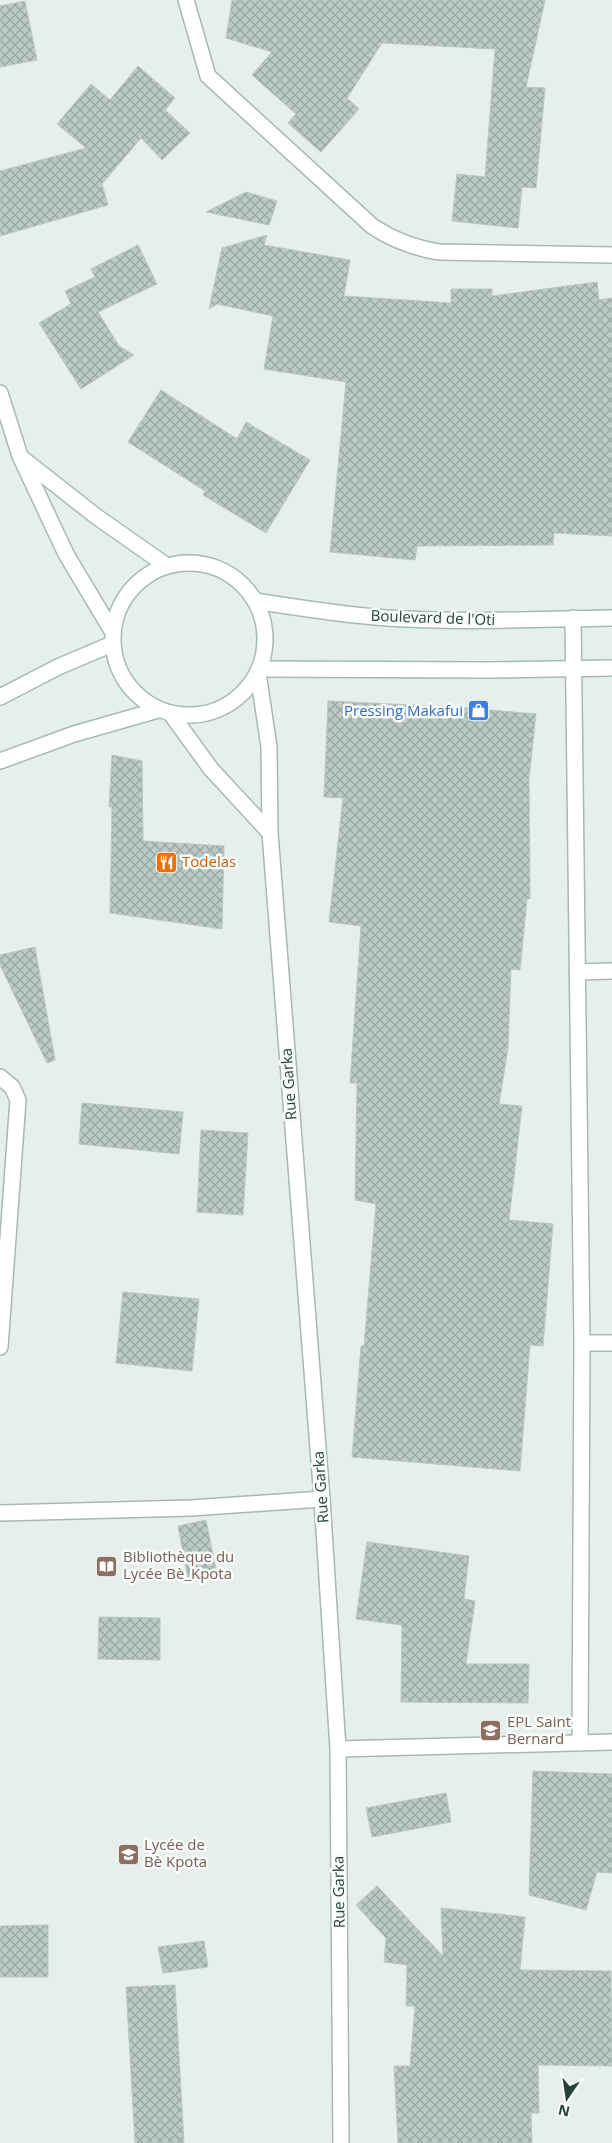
<svg xmlns="http://www.w3.org/2000/svg" width="612" height="2143" font-family="'Open Sans',sans-serif">
	<style>
		.building { fill: url(#building-cross-hatch); stroke: #b8c9c2 }
		.lines { fill: none; stroke-linecap: round; stroke-linejoin: round }
		.street-casing { stroke: #a8b8b2; stroke-width: 18 }
		.secondary-casing { stroke: #a4bbb3; stroke-width: 18 }
		.street { stroke: #fff; stroke-width: 15 }
		.secondary { stroke: #fff; stroke-width: 15 }
		.labels { text-anchor: middle; stroke-width: 5; stroke-linejoin: round; paint-order: stroke }
		.street-label { font-size: 15px; fill: #24423a; stroke: #f7fbf9 }
		.shop-label { font-size: 15px; fill: #366cbe; stroke: #f7fbf9; text-anchor: end }
		.food-label { font-size: 15px; fill: #c56008; stroke: #f7fbf9; text-anchor: start }
		.education-label { font-size: 15px; fill: #785e54; stroke: #f7fbf9; text-anchor: start }
	</style>
	<defs>
		<pattern id="building-cross-hatch" width="8" height="8" patternUnits="userSpaceOnUse" patternTransform="scale(1.25)"><rect width="8" height="8" fill="#bbcac4"/><path d="M0 0l8 8M0 8l8-8" fill="none" stroke="#98a6a0"/></pattern>
	</defs>
	<rect width="100%" height="100%" fill="#e6efeb"/>
	<g class="building">
		<path d="M 232,0 L 545,0 L 526,87 L 545,88 L 536,188 L 522,187 L 518,228 L 452,221 L 457,174 L 485,177 L 495,49 L 382,43 L 347,98 L 359,109 L 321,152 L 288,123 L 296,114 L 252,75 L 272,52 L 226,38 Z"/>
		<path d="M 25,1 L 37,60 L 0,67 L 0,6 Z"/>
		<path d="M 138,66 L 175,98 L 165,110 L 190,133 L 162,160 L 141,138 L 102,184 L 108,205 L 0,236 L 0,171 L 86,148 L 57,124 L 91,84 L 110,100 Z"/>
		<path d="M 246,192 L 277,201 L 269,225 L 206,212 Z"/>
		<path d="M 267,235 L 264,245 L 350,260 L 344,296 L 451,303 L 451,289 L 492,289 L 492,296 L 597,282 L 599,300 L 612,298 L 612,536 L 554,533 L 553,545 L 417,546 L 415,560 L 330,552 L 346,382 L 264,369 L 273,316 L 217,304 L 209,309 L 222,248 Z"/>
		<path d="M 138,245 L 157,284 L 98,312 L 119,346 L 134,355 L 81,389 L 39,323 L 71,304 L 65,291 L 95,277 L 91,269 Z"/>
		<path d="M 161,390 L 237,439 L 246,422 L 310,460 L 266,533 L 203,495 L 205,491 L 128,442 Z"/>
		<path d="M 328,701 L 454,707 L 536,714 L 529,778 L 530,899 L 527,899 L 520,970 L 511,969 L 508,1048 L 499,1104 L 522,1106 L 509,1220 L 553,1224 L 543,1346 L 530,1345 L 520,1471 L 352,1457 L 361,1346 L 364,1346 L 376,1204 L 355,1200 L 357,1083 L 350,1083 L 361,926 L 329,922 L 343,798 L 324,797 Z"/>
		<path d="M 112,755 L 142,761 L 143,841 L 224,846 L 222,929 L 110,913 L 112,807 L 109,807 Z"/>
		<path d="M 35,947 L 55,1060 L 47,1063 L 0,965 L 0,955 Z"/>
		<path d="M 82,1103 L 183,1112 L 179,1154 L 79,1144 Z"/>
		<path d="M 201,1130 L 248,1133 L 243,1215 L 197,1212 Z"/>
		<path d="M 123,1292 L 199,1299 L 192,1371 L 116,1363 Z"/>
		<path d="M 206,1520 L 217,1574 L 188,1579 L 178,1526 Z"/>
		<path d="M 367,1542 L 469,1556 L 464,1599 L 475,1601 L 466,1664 L 529,1664 L 528,1703 L 401,1702 L 402,1625 L 356,1619 Z"/>
		<path d="M 99,1617 L 160,1618 L 160,1660 L 98,1659 Z"/>
		<path d="M 533,1771 L 612,1774 L 612,1873 L 597,1872 L 586,1910 L 529,1895 Z"/>
		<path d="M 446,1793 L 451,1822 L 372,1837 L 366,1808 Z"/>
		<path d="M 377,1886 L 443,1956 L 441,1908 L 525,1917 L 520,1970 L 611,1971 L 612,2066 L 538,2065 L 539,2113 L 531,2113 L 532,2143 L 398,2143 L 394,2066 L 410,2066 L 415,2006 L 406,2006 L 407,1965 L 384,1962 L 386,1938 L 356,1905 Z"/>
		<path d="M 48,1925 L 48,1977 L 0,1977 L 0,1926 Z"/>
		<path d="M 204,1941 L 208,1967 L 163,1973 L 158,1947 Z"/>
		<path d="M 175,1985 L 184,2143 L 135,2143 L 126,1987 Z"/>
	</g>
	<g class="lines">
		<defs>
			<g id="street">
				<path d="M 186,0 L 208,76 L 372,226 C 393,240 414,248 439,252 L 612,255"/>
				<path d="M 573,618 L 582,1343 L 580,1743"/>
				<path d="M 258,673 L 269,747 L 270,833 L 322,1499 L 338,1749 L 341,2143"/>
				<path d="M 171,714 L 211,769 L 270,833"/>
				<path d="M 577,972 L 612,971"/>
				<path d="M 0,1077 L 12,1087 L 18,1100 L 0,1347"/>
				<path d="M 582,1343 L 612,1343"/>
				<path d="M 0,1513 L 191,1508 L 322,1499"/>
				<path d="M 338,1749 L 612,1742"/>
			</g>
			<g id="secondary">
				<path d="M 0,393 L 20,456 L 66,554 L 112,631"/>
				<path d="M 23,459 L 97,517 L 167,566"/>
				<circle cx="189" cy="639" r="76"/>
				<path d="M 255,601 C 299,608 343,615 387,618 C 462,623 537,619 612,618"/>
				<path d="M 260,669 L 488,670 L 612,668"/>
				<path d="M 0,697 L 58,667 L 112,644"/>
				<path d="M 0,761 L 74,734 L 158,710"/>
			</g>
		</defs>
		<use href="#street" class="street-casing"/>
		<use href="#secondary" class="secondary-casing"/>
		<use href="#street" class="street"/>
		<use href="#secondary" class="secondary"/>
	</g>
	<defs>
		<symbol id="shop-square" viewBox="-11 -11 22 22"><rect x="-9" y="-9" width="18" height="18" rx="4" fill="#3f7fe0" stroke="#f7fbf9"/><path d="M-5-2.5h2.3a2.7 3.5 0 0 1 5.4 0H5L5.5 6h-11ZM-1.5-2.5h3a1.5 2.3 0 0 0-3 0Z" fill="#fff"/></symbol>
		<symbol id="restaurant-square" viewBox="-11 -11 22 22"><rect x="-9" y="-9" width="18" height="18" rx="4" fill="#e8710a" stroke="#f7fbf9"/><path d="M-5-6h1v4h1v-4h1v4h1v-4h1v5L-1.5 .5V6h-2V.5L-5-1ZM5-6V6H3V1.5H1.5Q1.5-4 5-6Z" fill="#fff"/></symbol>
		<symbol id="library-square" viewBox="-11 -11 22 22"><rect x="-9" y="-9" width="18" height="18" rx="4" fill="#8d6e63" stroke="#f7fbf9"/><path d="M-6-4Q-3-5.5-.7-3.5V5Q-3 3-6 4ZM6-4Q3-5.5 .7-3.5V5Q3 3 6 4Z" fill="#fff"/></symbol>
		<symbol id="school-square" viewBox="-11 -11 22 22"><rect x="-9" y="-9" width="18" height="18" rx="4" fill="#8d6e63" stroke="#f7fbf9"/><path d="M0-5L7-2L0 1L-7-2ZM-4 1L0 2.5L4 1V4Q0 6-4 4Z" fill="#fff"/></symbol>
	</defs>
	<g fill-rule="evenodd">
		<use href="#shop-square" x="466" y="698" width="25" height="25"/>
		<use href="#restaurant-square" x="154" y="850" width="25" height="25"/>
		<use href="#library-square" x="94" y="1554" width="25" height="25"/>
		<use href="#school-square" x="478" y="1718" width="25" height="25"/>
		<use href="#school-square" x="116" y="1842" width="25" height="25"/>
	</g>
	<g class="labels">
		<g class="street-label">
			<text transform="translate(433 618) rotate(2)" y="5">Boulevard de l'Oti</text>
			<text transform="translate(289 1084) rotate(-94)" y="5">Rue Garka</text>
			<text transform="translate(321 1487) rotate(-94)" y="5">Rue Garka</text>
			<text transform="translate(339 1892) rotate(-91)" y="5">Rue Garka</text>
		</g>
		<g class="shop-label">
			<text x="463" y="716">Pressing Makafui</text>
		</g>
		<g class="food-label">
			<text x="182" y="867">Todelas</text>
		</g>
		<g class="education-label">
			<text x="123" y="1562">Bibliothèque du<tspan x="123" dy="17">Lycée Bè_Kpota</tspan></text>
			<text x="507" y="1727">EPL Saint<tspan x="507" dy="17">Bernard</tspan></text>
			<text x="144" y="1850">Lycée de<tspan x="144" dy="17">Bè Kpota</tspan></text>
		</g>
	</g>
	<g transform="translate(567 2098) rotate(193)" stroke="#f7fbf9" stroke-width="4" paint-order="stroke">
	<path d="M0-4L9 19L0 12L-9 19Z" fill="#24423a"/>
	<text y="-8" font-size="14" font-weight="bold" text-anchor="middle" fill="#24423a">N</text>
	</g>
</svg>
